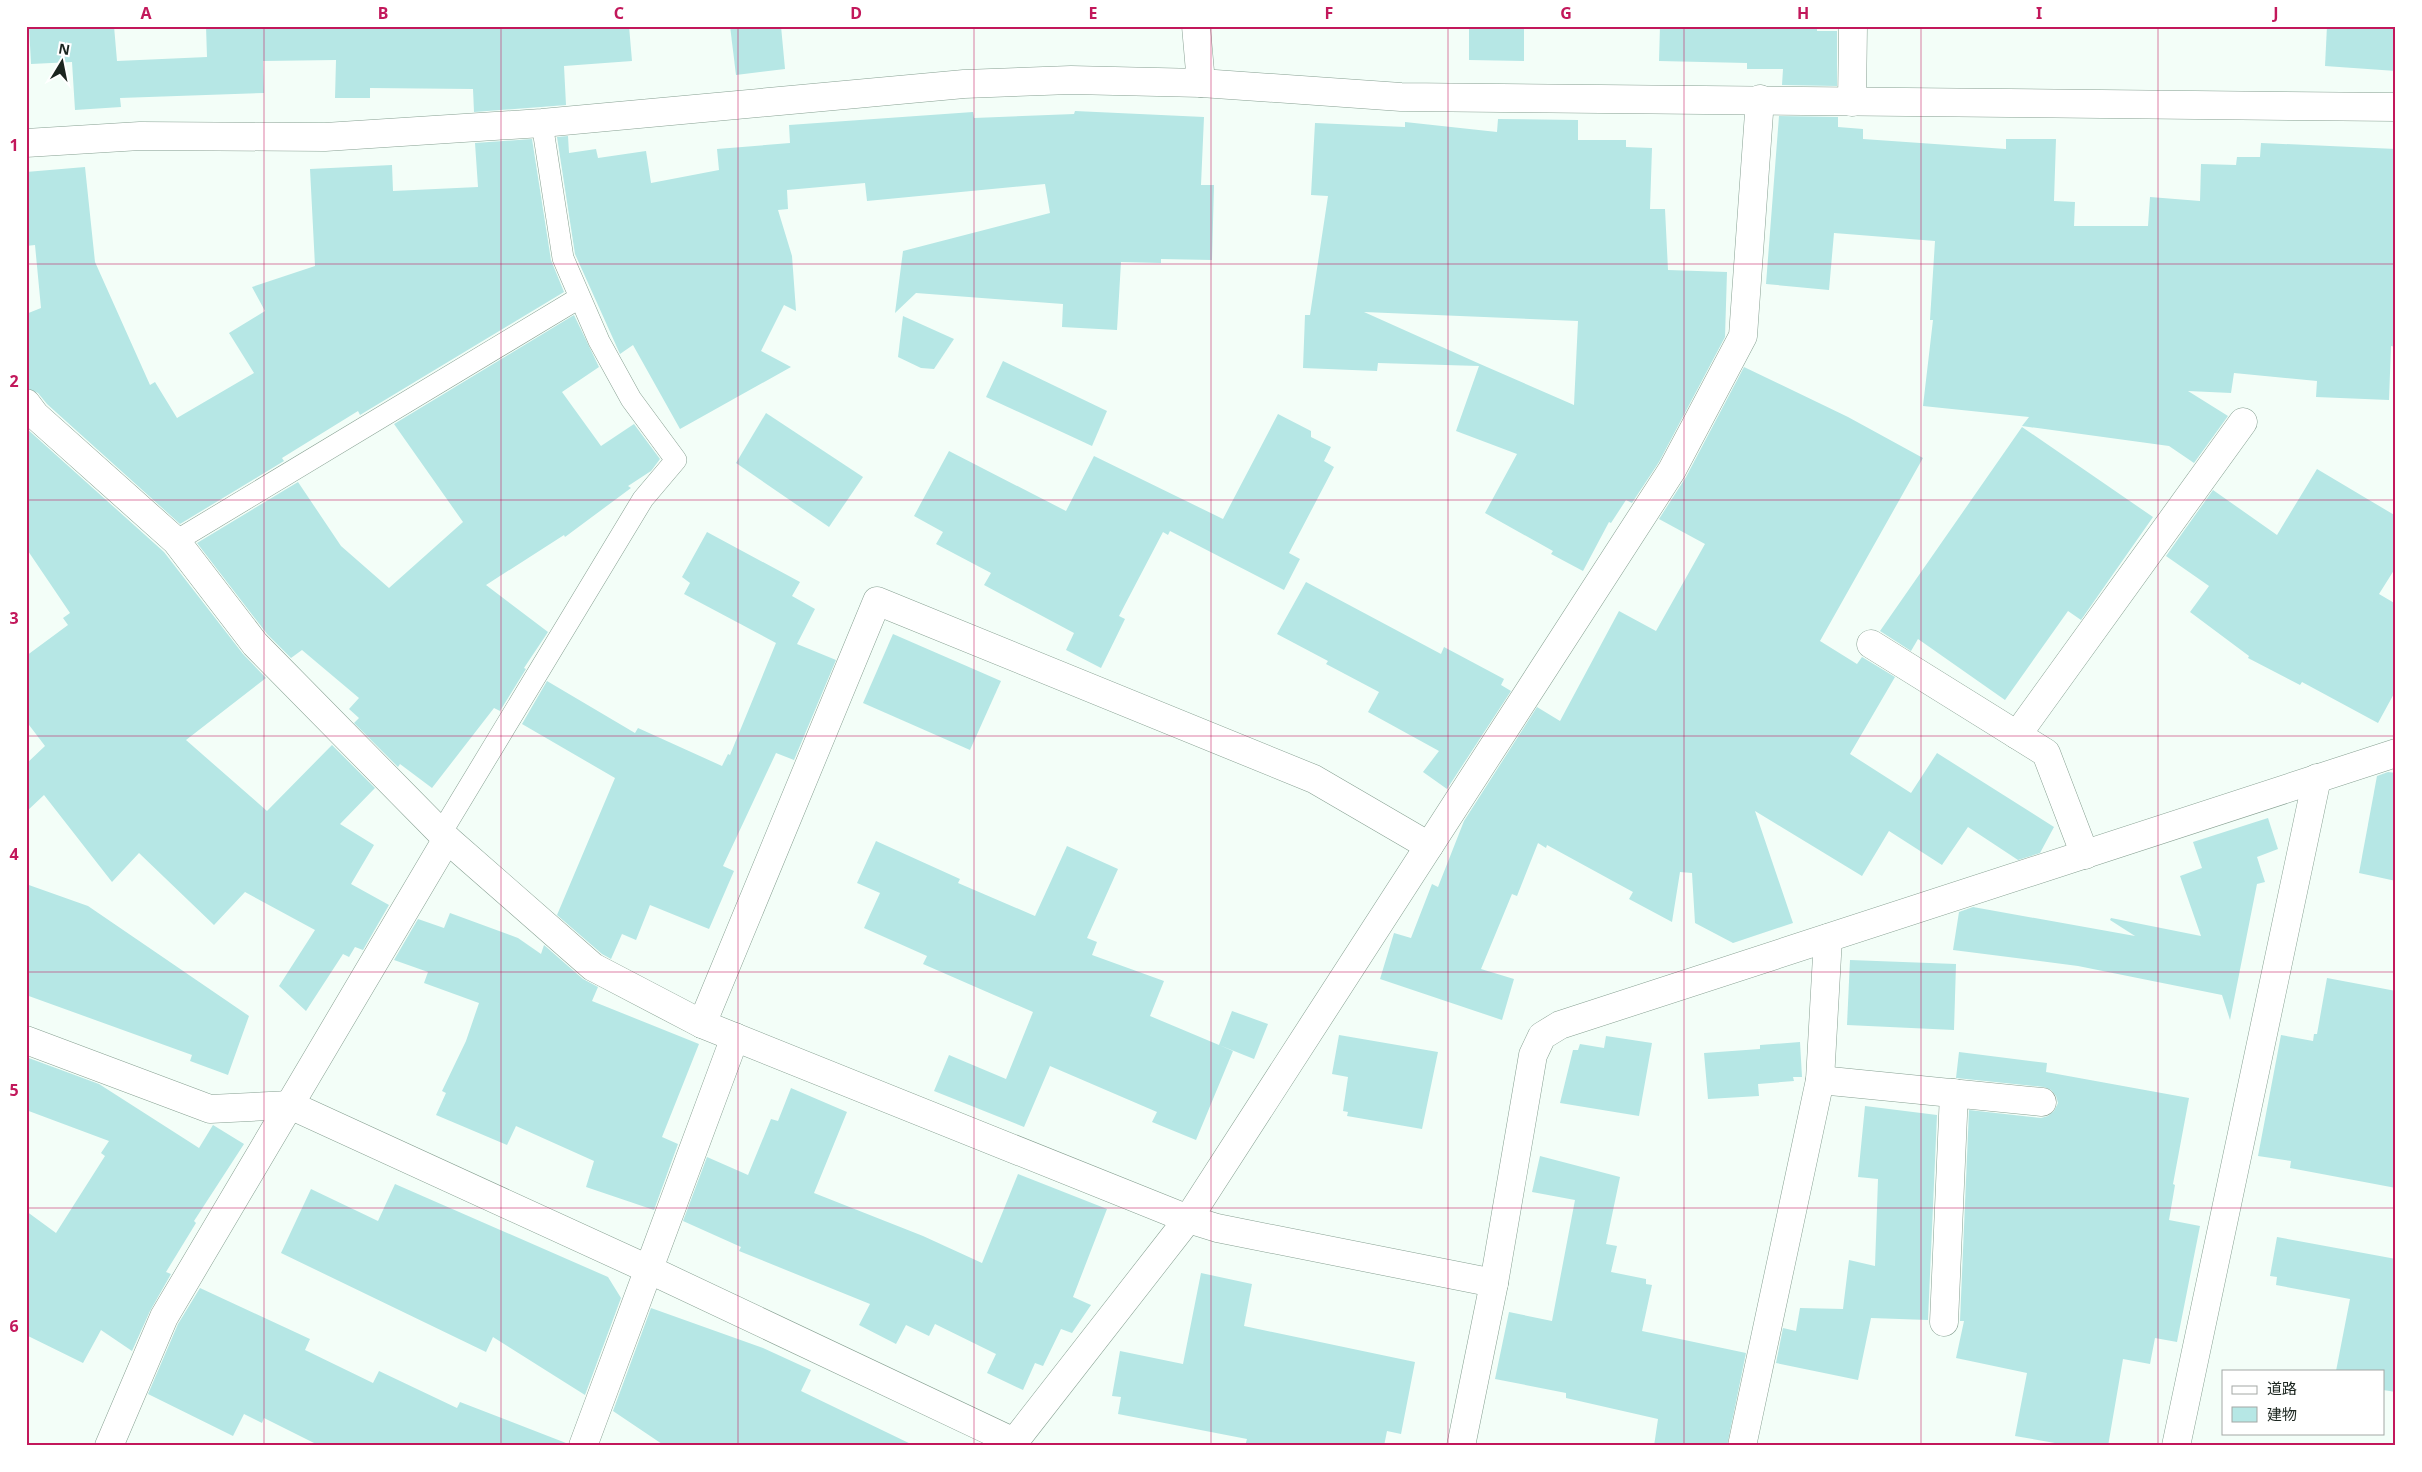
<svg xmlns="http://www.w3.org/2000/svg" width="2422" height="1472" font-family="'Noto Sans','Noto Sans JP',sans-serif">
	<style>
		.building { fill: #b6e7e5; fill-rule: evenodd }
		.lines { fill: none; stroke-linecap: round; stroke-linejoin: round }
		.service-casing { stroke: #87a092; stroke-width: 22 }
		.minor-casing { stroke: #87a092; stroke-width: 29 }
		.service { stroke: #fff; stroke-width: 21 }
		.minor { stroke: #fff; stroke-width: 28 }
		.grid { fill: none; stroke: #c2185b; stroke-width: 1; stroke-opacity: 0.55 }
		.neatline { fill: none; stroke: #c2185b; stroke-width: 2 }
		.grid-label { font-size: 16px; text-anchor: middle; font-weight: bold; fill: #c2185b }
	</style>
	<rect width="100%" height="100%" fill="#f3fef8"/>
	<g class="building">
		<path d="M 29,26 L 114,26 L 117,61 L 207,57 L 206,26 L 629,26 L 632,61 L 564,66 L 566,105 L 541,107 L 474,112 L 473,89 L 370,88 L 370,98 L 335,98 L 336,60 L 263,61 L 264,93 L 120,98 L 121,107 L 75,110 L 72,62 L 31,64 Z"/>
		<path d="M 730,26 L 781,26 L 785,69 L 736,75 Z"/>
		<path d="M 1469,26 L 1524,26 L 1524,61 L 1469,60 Z"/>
		<path d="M 1660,26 L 1817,26 L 1817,31 L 1837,31 L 1837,86 L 1782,85 L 1783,69 L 1747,69 L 1747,63 L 1659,61 Z"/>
		<path d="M 2327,26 L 2396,26 L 2396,71 L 2325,66 Z"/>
		<path d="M 1075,111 L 1204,117 L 1201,185 L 1214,185 L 1212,260 L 1161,259 L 1161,263 L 1121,262 L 1117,330 L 1062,327 L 1063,304 L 916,293 L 895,313 L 903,251 L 1050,213 L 1045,184 L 867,201 L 865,183 L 787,190 L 788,209 L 778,210 L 792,256 L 796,311 L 784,305 L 761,351 L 791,367 L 680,429 L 633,345 L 620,354 L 575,254 L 557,137 L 568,136 L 569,153 L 596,149 L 598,158 L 646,151 L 651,183 L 719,170 L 717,149 L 790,143 L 789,125 L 973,112 L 974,118 L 1074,114 Z"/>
		<path d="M 1779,116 L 1838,117 L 1838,127 L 1863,129 L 1863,139 L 2006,149 L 2006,139 L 2056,139 L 2054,201 L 2075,202 L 2074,226 L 2148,226 L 2150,197 L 2200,201 L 2201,164 L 2236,165 L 2237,157 L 2260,157 L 2261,143 L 2396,149 L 2396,347 L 2391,346 L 2389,400 L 2316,397 L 2317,381 L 2234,373 L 2231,393 L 2188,391 L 2228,416 L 2194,463 L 2169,446 L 2022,426 L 2029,417 L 1923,406 L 1933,320 L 1930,320 L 1935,241 L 1834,233 L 1829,290 L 1766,284 Z"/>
		<path d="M 1498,119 L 1578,120 L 1578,140 L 1626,140 L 1626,147 L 1652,148 L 1650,209 L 1665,209 L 1668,270 L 1727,272 L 1725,337 L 1659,462 L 1632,503 L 1626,500 L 1611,523 L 1609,522 L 1583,571 L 1551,554 L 1553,551 L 1485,513 L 1517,454 L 1456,431 L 1479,366 L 1378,363 L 1377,371 L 1303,368 L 1305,315 L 1310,315 L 1328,196 L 1311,195 L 1315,123 L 1405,127 L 1405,122 L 1497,132 ZM 1364,312 L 1578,321 L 1574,405 L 1480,364 Z"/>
		<path d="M 532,139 L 551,260 L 564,292 L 360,415 L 358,411 L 282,458 L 284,461 L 180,524 L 47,404 L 38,393 L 26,388 L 26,314 L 41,308 L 35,245 L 26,246 L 26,172 L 85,167 L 95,262 L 150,385 L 155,382 L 177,418 L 254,373 L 229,333 L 265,311 L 252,287 L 315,266 L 310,169 L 392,165 L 393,191 L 478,187 L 475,143 Z"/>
		<path d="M 574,315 L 599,367 L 562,392 L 601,446 L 634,424 L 660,459 L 651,471 L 628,486 L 631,488 L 565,537 L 564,535 L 486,585 L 548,632 L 524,668 L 526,669 L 500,711 L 494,708 L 432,788 L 400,764 L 398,767 L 354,723 L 359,718 L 349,709 L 359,698 L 302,650 L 291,658 L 267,634 L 197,543 L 298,482 L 341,546 L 389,588 L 463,522 L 394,424 Z"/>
		<path d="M 903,316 L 954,339 L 934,369 L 921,368 L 898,357 Z"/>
		<path d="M 1003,361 L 1107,411 L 1092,446 L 986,397 Z"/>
		<path d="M 1744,367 L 1848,417 L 1923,458 L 1820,641 L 1857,664 L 1862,657 L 1895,677 L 1850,754 L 1911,793 L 1937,753 L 2054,827 L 2040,853 L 2018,860 L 1968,827 L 1942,865 L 1889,831 L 1862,876 L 1755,811 L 1793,923 L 1733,943 L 1695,923 L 1692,873 L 1680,872 L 1672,922 L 1629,899 L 1633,892 L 1547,845 L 1546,848 L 1538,843 L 1517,896 L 1512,894 L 1481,969 L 1514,979 L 1502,1020 L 1380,979 L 1394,933 L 1411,938 L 1432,884 L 1438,887 L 1464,821 L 1537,707 L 1560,721 L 1619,611 L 1656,631 L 1705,544 L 1659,519 L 1686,477 Z"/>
		<path d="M 766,413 L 863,477 L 829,527 L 736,463 Z"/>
		<path d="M 1278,414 L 1311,431 L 1311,437 L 1331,447 L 1324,461 L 1334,467 L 1289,553 L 1300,559 L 1284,590 L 1170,531 L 1168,535 L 1163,532 L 1119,616 L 1125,619 L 1101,668 L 1066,650 L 1074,633 L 984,585 L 991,573 L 936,544 L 943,532 L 914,516 L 949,451 L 1066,511 L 1094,456 L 1223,519 Z"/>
		<path d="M 2022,427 L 2153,517 L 2081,620 L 2068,611 L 2005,700 L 1918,639 L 1911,651 L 1880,631 Z"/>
		<path d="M 26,428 L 164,552 L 243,654 L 266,678 L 186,740 L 267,811 L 332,745 L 375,788 L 340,824 L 374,845 L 351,884 L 389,905 L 363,950 L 355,947 L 349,957 L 343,954 L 306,1011 L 279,986 L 315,930 L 245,892 L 214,925 L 139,853 L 112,882 L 44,795 L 26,812 L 26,764 L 45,746 L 26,721 L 26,656 L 68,625 L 63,618 L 70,613 L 26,548 Z"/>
		<path d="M 2317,469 L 2396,516 L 2396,567 L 2379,594 L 2396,604 L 2396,690 L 2378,723 L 2302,682 L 2300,685 L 2248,658 L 2249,656 L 2190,612 L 2209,586 L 2166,556 L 2213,490 L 2277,535 Z"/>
		<path d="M 707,532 L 800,582 L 792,596 L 815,609 L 797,644 L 836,660 L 794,760 L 776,753 L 723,866 L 734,871 L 709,929 L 650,905 L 636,940 L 622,934 L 611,959 L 602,954 L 557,915 L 615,778 L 522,724 L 547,681 L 635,733 L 638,728 L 722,766 L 728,754 L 730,755 L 776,643 L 684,594 L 690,583 L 682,577 Z"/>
		<path d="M 1306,582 L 1441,654 L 1444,647 L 1504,679 L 1501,685 L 1511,691 L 1447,789 L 1423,772 L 1439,751 L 1368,712 L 1379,692 L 1326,664 L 1328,661 L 1277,634 Z"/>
		<path d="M 893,634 L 1001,681 L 970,750 L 863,703 Z"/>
		<path d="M 2388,772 L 2396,773 L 2396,881 L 2359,873 L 2377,776 Z"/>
		<path d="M 2268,818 L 2278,849 L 2257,857 L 2265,882 L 2257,884 L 2230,1020 L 2222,995 L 2078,966 L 1953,950 L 1959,912 L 1973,907 L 2135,936 L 2110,920 L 2111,918 L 2201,936 L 2180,876 L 2202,868 L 2193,842 Z"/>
		<path d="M 876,841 L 960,879 L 958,883 L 1035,916 L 1067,846 L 1118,869 L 1087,938 L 1097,942 L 1092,955 L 1164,981 L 1150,1016 L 1219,1045 L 1232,1011 L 1268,1024 L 1254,1059 L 1219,1045 L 1233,1051 L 1196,1140 L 1152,1122 L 1157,1112 L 1050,1066 L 1024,1127 L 934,1091 L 949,1055 L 1006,1079 L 1033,1012 L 923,964 L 927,956 L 864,928 L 880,893 L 857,883 Z"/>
		<path d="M 26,884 L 88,906 L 249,1016 L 228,1075 L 190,1061 L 192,1055 L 26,995 Z"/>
		<path d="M 450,913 L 518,938 L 541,954 L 544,945 L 583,979 L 598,987 L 592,1001 L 699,1044 L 662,1137 L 678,1144 L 654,1210 L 586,1187 L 594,1161 L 516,1126 L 507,1145 L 436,1115 L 446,1093 L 442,1091 L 466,1041 L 479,1003 L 424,983 L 428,972 L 394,960 L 418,919 L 444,928 Z"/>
		<path d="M 1850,960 L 1956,964 L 1954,1030 L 1847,1025 Z"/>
		<path d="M 2327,978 L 2396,991 L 2396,1188 L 2290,1168 L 2291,1161 L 2258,1156 L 2281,1035 L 2313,1041 L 2314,1034 L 2317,1034 Z"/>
		<path d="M 1339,1035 L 1438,1052 L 1422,1129 L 1347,1116 L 1348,1112 L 1343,1111 L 1348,1077 L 1332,1074 Z"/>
		<path d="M 1606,1036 L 1652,1043 L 1639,1116 L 1560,1103 L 1573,1050 L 1578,1050 L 1580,1044 L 1604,1048 Z"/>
		<path d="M 1800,1042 L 1802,1077 L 1793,1077 L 1794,1081 L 1758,1084 L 1759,1096 L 1708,1099 L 1704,1053 L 1760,1049 L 1760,1045 Z"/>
		<path d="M 1959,1052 L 2047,1063 L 2046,1072 L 2189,1098 L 2173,1184 L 2175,1185 L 2169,1220 L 2200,1226 L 2177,1342 L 2155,1338 L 2150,1364 L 2123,1359 L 2108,1446 L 2072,1446 L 2015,1436 L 2027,1373 L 1956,1358 L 1964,1321 L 1960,1321 L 1969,1110 L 2041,1118 L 2048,1116 L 2054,1111 L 2058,1103 L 2056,1096 L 2051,1090 L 2044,1087 L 1956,1078 Z"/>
		<path d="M 26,1057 L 99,1084 L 199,1148 L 213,1125 L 244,1144 L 194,1221 L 196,1223 L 166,1272 L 171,1274 L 150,1311 L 132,1351 L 101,1330 L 83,1363 L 26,1335 L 26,1211 L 56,1233 L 105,1156 L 101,1153 L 109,1141 L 26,1110 Z"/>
		<path d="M 791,1088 L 847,1112 L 814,1193 L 923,1236 L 982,1263 L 1018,1174 L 1107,1209 L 1073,1297 L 1091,1305 L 1072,1333 L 1061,1329 L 1043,1366 L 1035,1363 L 1023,1390 L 987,1373 L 996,1354 L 935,1324 L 929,1336 L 906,1325 L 896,1344 L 859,1325 L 870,1304 L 739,1251 L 741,1247 L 683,1221 L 707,1157 L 748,1175 L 771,1119 L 778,1121 Z"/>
		<path d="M 1865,1106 L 1937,1115 L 1928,1320 L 1871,1318 L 1858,1380 L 1776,1363 L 1783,1328 L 1796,1331 L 1800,1308 L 1843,1309 L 1849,1260 L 1875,1266 L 1878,1179 L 1858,1177 Z"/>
		<path d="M 1540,1156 L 1620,1177 L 1606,1244 L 1617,1246 L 1611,1272 L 1646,1279 L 1646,1284 L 1652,1285 L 1642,1331 L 1746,1353 L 1727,1446 L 1654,1446 L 1658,1419 L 1566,1398 L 1566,1393 L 1495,1379 L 1509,1312 L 1552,1321 L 1575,1200 L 1532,1192 Z"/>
		<path d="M 395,1184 L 608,1277 L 621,1298 L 585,1395 L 493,1337 L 486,1352 L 281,1253 L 311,1189 L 378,1221 Z"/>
		<path d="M 2277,1237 L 2396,1259 L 2396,1392 L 2383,1390 L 2383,1371 L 2336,1371 L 2350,1299 L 2276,1285 L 2277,1277 L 2270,1276 Z"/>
		<path d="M 1201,1273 L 1252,1284 L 1244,1326 L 1415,1362 L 1401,1434 L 1387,1431 L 1384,1446 L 1245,1446 L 1247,1439 L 1118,1414 L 1121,1397 L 1112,1396 L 1120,1351 L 1183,1364 Z"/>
		<path d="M 200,1288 L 310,1339 L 305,1350 L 373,1383 L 379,1371 L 457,1408 L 460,1402 L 566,1443 L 566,1446 L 320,1446 L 264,1418 L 262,1423 L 244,1414 L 233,1436 L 148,1394 L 178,1324 Z"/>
		<path d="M 651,1308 L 763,1348 L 811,1370 L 801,1391 L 915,1446 L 665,1446 L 613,1411 Z"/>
	</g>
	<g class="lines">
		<defs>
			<g id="service">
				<path d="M 176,541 L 579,298"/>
				<path d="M 441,833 L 643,499 L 676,460 L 631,399 L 599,341 L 563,258 L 542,123"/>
			</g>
			<g id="minor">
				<path d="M 1196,26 L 1201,83"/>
				<path d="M 1852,102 L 1853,26"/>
				<path d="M 26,143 L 140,136 L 325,137 L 542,123 L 964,84 L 1071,80 L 1201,83 L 1401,97 L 2396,107"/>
				<path d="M 26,403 L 35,415 L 176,541 L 255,644 L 447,839 L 593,967 L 702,1024 L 1188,1219 L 1217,1228 L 1494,1283"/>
				<path d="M 1871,644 L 2046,753 L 2085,855"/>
				<path d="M 2017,735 L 2243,422"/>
				<path d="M 702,1024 L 877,601 L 1314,779 L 1429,846"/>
				<path d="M 26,1040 L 210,1109 L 290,1105 L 648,1269 L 1014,1442"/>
				<path d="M 1820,1080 L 2042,1102"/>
				<path d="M 1944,1322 L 1954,1093"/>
				<path d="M 109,1446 L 164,1317 L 447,839"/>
				<path d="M 583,1446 L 735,1037"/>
				<path d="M 1011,1446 L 1188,1219 L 1672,470 L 1743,336 L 1760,99"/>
				<path d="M 1461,1446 L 1494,1283 L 1533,1055 L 1542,1036 L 1560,1025 L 2396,753"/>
				<path d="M 1742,1446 L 1820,1080 L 1828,938"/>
				<path d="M 2176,1446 L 2317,778"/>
			</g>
		</defs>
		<use href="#service" class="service-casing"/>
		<use href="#minor" class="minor-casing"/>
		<use href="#service" class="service"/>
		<use href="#minor" class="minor"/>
	</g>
	<path class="grid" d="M 264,26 L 264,1446M 501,26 L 501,1446M 738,26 L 738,1446M 974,26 L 974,1446M 1211,26 L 1211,1446M 1448,26 L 1448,1446M 1684,26 L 1684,1446M 1921,26 L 1921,1446M 2158,26 L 2158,1446M 26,264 L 2396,264M 26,500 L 2396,500M 26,736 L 2396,736M 26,972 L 2396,972M 26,1208 L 2396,1208"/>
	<rect width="2422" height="1472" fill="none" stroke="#ffffff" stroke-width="55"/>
	<rect x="2222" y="1370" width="162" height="65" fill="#ffffff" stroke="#a4a8a5"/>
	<rect x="2232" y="1386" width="25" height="8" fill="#ffffff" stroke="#a4a8a5"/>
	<text x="2267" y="1394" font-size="15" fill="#1b251f">道路</text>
	<rect x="2232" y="1407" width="25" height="15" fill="#b6e7e5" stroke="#a4a8a5"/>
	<text x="2267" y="1420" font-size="15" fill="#1b251f">建物</text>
	<g transform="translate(62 62) rotate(10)" stroke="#ffffff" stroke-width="4" paint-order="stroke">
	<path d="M0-4L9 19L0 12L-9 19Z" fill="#1b251f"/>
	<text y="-8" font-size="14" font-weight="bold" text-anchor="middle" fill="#1b251f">N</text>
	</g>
	<rect x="28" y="28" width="2366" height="1416" class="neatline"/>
	<g class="grid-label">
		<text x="146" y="19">A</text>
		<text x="383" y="19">B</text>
		<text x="619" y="19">C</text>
		<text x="856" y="19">D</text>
		<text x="1093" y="19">E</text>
		<text x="1329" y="19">F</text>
		<text x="1566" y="19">G</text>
		<text x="1803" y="19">H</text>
		<text x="2039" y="19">I</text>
		<text x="2276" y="19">J</text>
		<text x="14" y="151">1</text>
		<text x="14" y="387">2</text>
		<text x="14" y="624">3</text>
		<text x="14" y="860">4</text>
		<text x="14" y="1096">5</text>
		<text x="14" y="1332">6</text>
	</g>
</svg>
